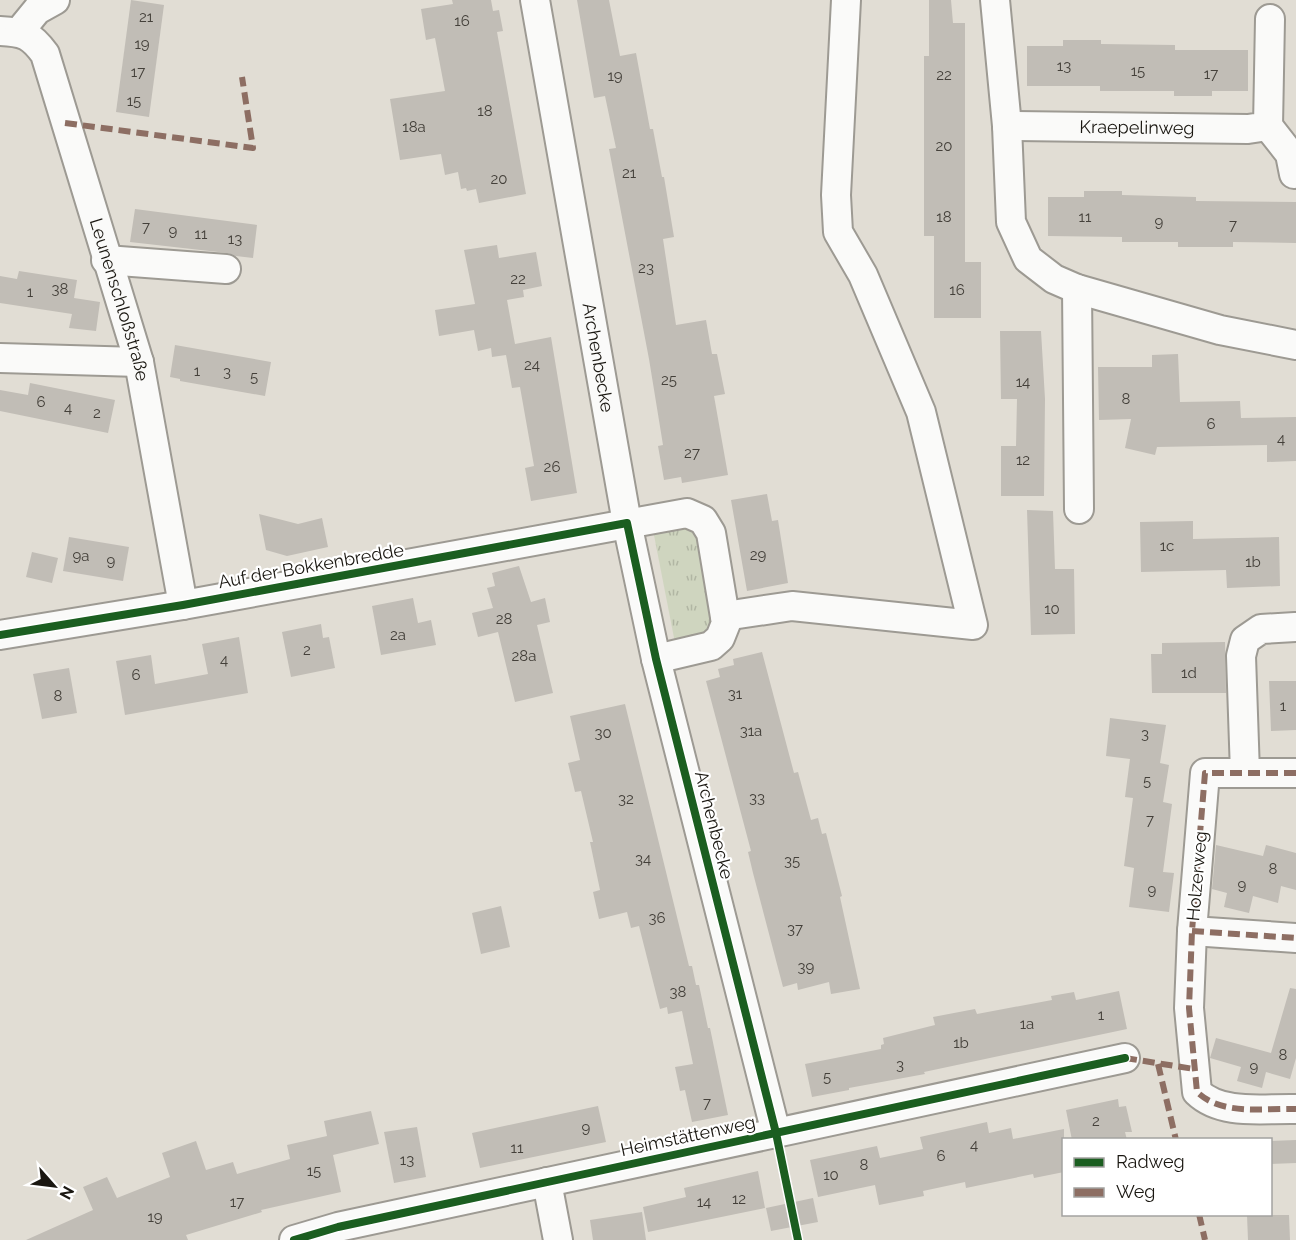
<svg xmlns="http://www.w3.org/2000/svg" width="1296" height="1240" font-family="Raleway,sans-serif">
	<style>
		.grass { fill: url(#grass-tufts) }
		.building { fill: #c1bdb6 }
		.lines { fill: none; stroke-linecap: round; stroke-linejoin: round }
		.minor-casing { stroke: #9d9a93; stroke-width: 32 }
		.path { stroke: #cdcbc9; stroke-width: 4; stroke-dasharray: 6 3; stroke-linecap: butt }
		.minor { stroke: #fafaf9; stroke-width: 28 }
		.quiet { stroke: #8d6e63; stroke-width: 6; stroke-dasharray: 12 6; stroke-linecap: butt }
		.cycleway-casing { stroke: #fff; stroke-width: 11 }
		.cycleway { stroke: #1b5e20; stroke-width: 8 }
		.labels { text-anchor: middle; stroke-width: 4.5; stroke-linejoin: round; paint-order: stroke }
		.number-label { font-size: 15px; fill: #44403a }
		.street-label { font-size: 18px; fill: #1a1711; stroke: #fff }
	</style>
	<defs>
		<pattern id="grass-tufts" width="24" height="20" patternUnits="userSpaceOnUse" patternTransform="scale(1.5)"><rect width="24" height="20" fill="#cfd5bf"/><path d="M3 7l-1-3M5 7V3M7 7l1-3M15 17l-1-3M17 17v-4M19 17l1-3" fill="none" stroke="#b1b6a3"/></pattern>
	</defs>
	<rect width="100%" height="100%" fill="#e1ddd4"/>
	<path class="grass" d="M 677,521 L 703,536 L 713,633 L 676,648 L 652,525 Z"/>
	<g class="building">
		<path d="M 131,0 L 164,5 L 149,117 L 116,112 Z"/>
		<path d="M 452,0 L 491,0 L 493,11 L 499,10 L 503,31 L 497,32 L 526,194 L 479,203 L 476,189 L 467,191 L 466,188 L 461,189 L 458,172 L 445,175 L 441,154 L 400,160 L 390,99 L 445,91 L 435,38 L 426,40 L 421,9 L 453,4 Z"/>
		<path d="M 577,0 L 609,0 L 620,56 L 636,53 L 650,129 L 653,129 L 662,177 L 664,177 L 674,237 L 663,239 L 676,325 L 706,320 L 712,354 L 717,354 L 725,394 L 714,396 L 728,475 L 682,483 L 681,477 L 664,480 L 658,446 L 663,445 L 649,359 L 609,149 L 616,148 L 605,96 L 594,98 Z"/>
		<path d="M 929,0 L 951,0 L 953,23 L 965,23 L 965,262 L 981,262 L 981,318 L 934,318 L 934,236 L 924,236 L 924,56 L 929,56 Z"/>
		<path d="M 1063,40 L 1101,40 L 1101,44 L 1175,45 L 1175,50 L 1248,50 L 1248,91 L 1212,91 L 1212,96 L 1174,96 L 1174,91 L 1100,91 L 1100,86 L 1027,86 L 1027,46 L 1063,46 Z"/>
		<path d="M 1084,191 L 1122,191 L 1122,195 L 1196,197 L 1196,201 L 1296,202 L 1296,243 L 1233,242 L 1233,247 L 1178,247 L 1178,242 L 1122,242 L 1122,237 L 1048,236 L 1048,197 L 1084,197 Z"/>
		<path d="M 135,209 L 257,225 L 253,258 L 236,256 L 227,253 L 130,242 Z"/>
		<path d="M 497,245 L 499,258 L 536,252 L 542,286 L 523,290 L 524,297 L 507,300 L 515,344 L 551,337 L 577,493 L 531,501 L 525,468 L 534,466 L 520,387 L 512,388 L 506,355 L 492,357 L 491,348 L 478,351 L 474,330 L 439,336 L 435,310 L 475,304 L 464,250 Z"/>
		<path d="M 19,271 L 77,280 L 74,298 L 100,302 L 96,331 L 69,328 L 72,314 L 0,303 L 0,276 L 17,279 Z"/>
		<path d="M 1000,331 L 1041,331 L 1045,399 L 1044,496 L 1001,496 L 1001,446 L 1016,446 L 1017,399 L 1001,399 Z"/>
		<path d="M 175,345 L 271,362 L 265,396 L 180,381 L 180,379 L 170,377 Z"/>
		<path d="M 1178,354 L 1180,402 L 1240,401 L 1241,418 L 1296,417 L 1296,461 L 1267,462 L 1267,445 L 1157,447 L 1155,455 L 1125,448 L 1131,419 L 1099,420 L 1098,367 L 1152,367 L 1152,355 Z"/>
		<path d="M 30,383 L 115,400 L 108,433 L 0,411 L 0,390 L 28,395 Z"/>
		<path d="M 767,494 L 772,521 L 778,520 L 788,583 L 747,591 L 731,500 Z"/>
		<path d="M 1027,510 L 1053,511 L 1055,569 L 1074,569 L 1075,634 L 1031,635 Z"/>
		<path d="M 259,514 L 298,524 L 322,518 L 328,547 L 287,556 L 266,550 Z"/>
		<path d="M 1193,521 L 1193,539 L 1279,537 L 1280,586 L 1227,588 L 1226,570 L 1141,572 L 1140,522 Z"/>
		<path d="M 69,537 L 129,547 L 123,581 L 63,571 Z"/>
		<path d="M 32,552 L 58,558 L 52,583 L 26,577 Z"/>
		<path d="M 519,566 L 531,602 L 545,598 L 550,622 L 537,625 L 553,693 L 515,702 L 498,632 L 478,637 L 472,613 L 493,608 L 487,588 L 495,586 L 492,573 Z"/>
		<path d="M 413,598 L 418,623 L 431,620 L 436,645 L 381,655 L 372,606 Z"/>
		<path d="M 321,624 L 323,638 L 329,637 L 335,668 L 291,677 L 282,632 Z"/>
		<path d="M 239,637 L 248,693 L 125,715 L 116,661 L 151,655 L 155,684 L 208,674 L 202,644 Z"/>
		<path d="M 1225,642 L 1226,693 L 1152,693 L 1151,654 L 1162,654 L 1162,643 Z"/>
		<path d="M 762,652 L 794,773 L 798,772 L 811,820 L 818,818 L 822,834 L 826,833 L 842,896 L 840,897 L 860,989 L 831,994 L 829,982 L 798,990 L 797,983 L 783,987 L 753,873 L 748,852 L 751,851 L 706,681 L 720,677 L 718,669 L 734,665 L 733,659 Z"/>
		<path d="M 69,668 L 77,713 L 42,719 L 33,674 Z"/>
		<path d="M 1269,681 L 1296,681 L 1296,730 L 1271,731 Z"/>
		<path d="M 625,704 L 689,966 L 692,966 L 696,985 L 699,985 L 708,1028 L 710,1028 L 728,1115 L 692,1122 L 685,1090 L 680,1091 L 675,1067 L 693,1064 L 682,1011 L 668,1014 L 667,1007 L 660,1009 L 639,926 L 631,928 L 627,912 L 599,919 L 593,892 L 600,890 L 590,842 L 593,842 L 581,791 L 575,792 L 568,763 L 580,760 L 570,716 Z"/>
		<path d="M 1110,718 L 1166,725 L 1160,763 L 1169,765 L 1163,802 L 1172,804 L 1163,872 L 1174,873 L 1169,912 L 1129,907 L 1134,868 L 1124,866 L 1133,798 L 1125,797 L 1130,759 L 1106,756 Z"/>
		<path d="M 1216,845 L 1263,856 L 1266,845 L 1296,853 L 1296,890 L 1281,886 L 1278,903 L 1253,896 L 1249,913 L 1224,907 L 1227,893 L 1212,889 Z"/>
		<path d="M 501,906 L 510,947 L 481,954 L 472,913 Z"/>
		<path d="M 1290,988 L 1296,989 L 1296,1058 L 1290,1079 L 1266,1072 L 1262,1088 L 1237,1081 L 1241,1067 L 1210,1058 L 1216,1038 L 1271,1053 Z"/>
		<path d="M 1119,991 L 1127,1029 L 924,1072 L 925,1074 L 849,1088 L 849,1090 L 812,1097 L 805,1064 L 881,1049 L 881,1045 L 884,1044 L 883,1038 L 935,1025 L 933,1017 L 975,1009 L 977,1014 L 1052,1000 L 1051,996 L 1074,992 L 1076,1000 Z"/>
		<path d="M 1118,1099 L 1119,1107 L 1126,1106 L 1132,1132 L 1125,1132 L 1127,1140 L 1072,1140 L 1066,1110 Z"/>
		<path d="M 598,1106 L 606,1142 L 480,1168 L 472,1133 Z"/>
		<path d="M 371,1111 L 379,1144 L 333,1155 L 341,1192 L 261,1210 L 262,1212 L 186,1235 L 188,1240 L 26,1240 L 93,1210 L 83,1187 L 107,1177 L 117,1198 L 170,1177 L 162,1153 L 196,1141 L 206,1170 L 233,1162 L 237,1174 L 290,1159 L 287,1145 L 327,1136 L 324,1121 Z"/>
		<path d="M 987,1122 L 989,1133 L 1011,1128 L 1013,1139 L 1064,1129 L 1064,1172 L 1034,1178 L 1033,1174 L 966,1188 L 965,1182 L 923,1191 L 924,1196 L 879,1205 L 875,1185 L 818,1197 L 810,1160 L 877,1146 L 880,1158 L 923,1149 L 920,1137 Z"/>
		<path d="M 417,1127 L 426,1177 L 394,1183 L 384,1132 Z"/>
		<path d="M 1296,1140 L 1296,1163 L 1270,1164 L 1270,1141 Z"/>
		<path d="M 758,1171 L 765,1208 L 648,1232 L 643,1207 L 686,1197 L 684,1188 Z"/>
		<path d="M 813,1198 L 818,1222 L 771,1231 L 766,1208 Z"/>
		<path d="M 642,1212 L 646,1240 L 593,1240 L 590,1220 Z"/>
		<path d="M 1247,1215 L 1289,1215 L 1290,1240 L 1248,1240 Z"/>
	</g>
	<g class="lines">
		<defs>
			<g id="minor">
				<path id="s1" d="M 535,0 L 627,523 L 656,659 L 776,1133"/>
				<path d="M 995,0 L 1007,126 L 1011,222 L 1028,259 L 1054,279 L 1077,289 L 1220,330 L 1296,345"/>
				<path id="s2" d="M 0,31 C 24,32 31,35 45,54 L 139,362 L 183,605"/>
				<path d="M 19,32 L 37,10 L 55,0"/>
				<path id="s3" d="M 1007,126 L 1248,129 L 1268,126 L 1270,19"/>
				<path d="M 1268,126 L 1290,154 L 1294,174"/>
				<path d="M 106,260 L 226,269"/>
				<path d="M 1077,289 L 1079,509"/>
				<path d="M 0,358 L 139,362"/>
				<path d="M 725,616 L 792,606 L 973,625 L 921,412 L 863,275 L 838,232 L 836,195 L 846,0"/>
				<path d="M 0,635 L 183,605 L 687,513 L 703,520 L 711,533 L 726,623 L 720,638 L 711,646 L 656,659"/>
				<path d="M 1245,773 L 1241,656 L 1245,640 L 1261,629 L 1295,627"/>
				<path d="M 1296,773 L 1205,773 L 1192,931 L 1189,1008 L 1197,1092 C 1222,1116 1264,1108 1296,1109"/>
				<path d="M 1192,931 L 1296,938"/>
				<path d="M 547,1182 L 558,1240"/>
				<path d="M 294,1240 L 338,1227 L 1125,1058"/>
			</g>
		</defs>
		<use href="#minor" class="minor-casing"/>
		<path class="path" d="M 782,1160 L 798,1240"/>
		<use href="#minor" class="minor"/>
		<g class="quiet">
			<path d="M 65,123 L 253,148 L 242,77"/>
			<path d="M 1296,773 L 1205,773 L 1192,931 L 1189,1008 L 1197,1092 C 1222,1116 1264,1108 1296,1109"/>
			<path d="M 1192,931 L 1296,938"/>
			<path d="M 1125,1058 L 1194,1069"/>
			<path d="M 1158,1064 L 1176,1140"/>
			<path d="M 1199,1214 L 1205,1240"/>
		</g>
		<defs>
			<g id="cycleway">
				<path d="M 0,635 L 183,605 L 627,523 L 656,659 L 776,1133 L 798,1240"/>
				<path d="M 294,1240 L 338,1227 L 1125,1058"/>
			</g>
		</defs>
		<use href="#cycleway" class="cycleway-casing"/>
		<use href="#cycleway" class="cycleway"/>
	</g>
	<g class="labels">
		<g class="number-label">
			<text x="146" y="22">21</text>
			<text x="462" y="26">16</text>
			<text x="142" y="49">19</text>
			<text x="1064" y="71">13</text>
			<text x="1138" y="76">15</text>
			<text x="138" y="77">17</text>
			<text x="1211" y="79">17</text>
			<text x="944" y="80">22</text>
			<text x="615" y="81">19</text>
			<text x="134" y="106">15</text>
			<text x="485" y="116">18</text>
			<text x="414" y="132">18a</text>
			<text x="944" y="151">20</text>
			<text x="629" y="178">21</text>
			<text x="499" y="184">20</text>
			<text x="944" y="222">18</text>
			<text x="1085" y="222">11</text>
			<text x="1159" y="227">9</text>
			<text x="1233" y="230">7</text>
			<text x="146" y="232">7</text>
			<text x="173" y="236">9</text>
			<text x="201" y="239">11</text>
			<text x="235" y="244">13</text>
			<text x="646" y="273">23</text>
			<text x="518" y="284">22</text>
			<text x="60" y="294">38</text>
			<text x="957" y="295">16</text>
			<text x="30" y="297">1</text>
			<text x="532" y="370">24</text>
			<text x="197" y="376">1</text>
			<text x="227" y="377">3</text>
			<text x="254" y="382">5</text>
			<text x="669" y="385">25</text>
			<text x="1023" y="387">14</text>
			<text x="1126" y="404">8</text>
			<text x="41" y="407">6</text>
			<text x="68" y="413">4</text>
			<text x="97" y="418">2</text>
			<text x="1211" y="429">6</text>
			<text x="1281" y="444">4</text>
			<text x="692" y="458">27</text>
			<text x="1023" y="465">12</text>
			<text x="552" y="472">26</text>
			<text x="1167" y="551">1c</text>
			<text x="758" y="560">29</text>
			<text x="81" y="561">9a</text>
			<text x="111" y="566">9</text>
			<text x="1253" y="567">1b</text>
			<text x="1052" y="614">10</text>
			<text x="504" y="624">28</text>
			<text x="398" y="640">2a</text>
			<text x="307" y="655">2</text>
			<text x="524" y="661">28a</text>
			<text x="224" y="665">4</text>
			<text x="1189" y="678">1d</text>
			<text x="136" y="680">6</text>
			<text x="735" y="699">31</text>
			<text x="58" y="701">8</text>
			<text x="1283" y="711">1</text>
			<text x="751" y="736">31a</text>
			<text x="603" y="738">30</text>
			<text x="1145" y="739">3</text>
			<text x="1147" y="786">5</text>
			<text x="757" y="803">33</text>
			<text x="626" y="804">32</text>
			<text x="1150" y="825">7</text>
			<text x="643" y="864">34</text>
			<text x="792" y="866">35</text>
			<text x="1273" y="874">8</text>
			<text x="1242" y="890">9</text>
			<text x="1152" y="895">9</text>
			<text x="657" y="923">36</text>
			<text x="795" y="934">37</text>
			<text x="806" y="972">39</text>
			<text x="678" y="997">38</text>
			<text x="1101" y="1020">1</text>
			<text x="1027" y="1029">1a</text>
			<text x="961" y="1048">1b</text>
			<text x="1283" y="1060">8</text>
			<text x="900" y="1070">3</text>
			<text x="1254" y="1072">9</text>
			<text x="827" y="1082">5</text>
			<text x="707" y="1108">7</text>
			<text x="1096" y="1126">2</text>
			<text x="586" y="1133">9</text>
			<text x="974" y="1150">4</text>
			<text x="517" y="1153">11</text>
			<text x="941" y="1161">6</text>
			<text x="407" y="1165">13</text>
			<text x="864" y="1170">8</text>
			<text x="314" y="1176">15</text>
			<text x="831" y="1180">10</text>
			<text x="739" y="1204">12</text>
			<text x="237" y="1207">17</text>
			<text x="704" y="1207">14</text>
			<text x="155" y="1222">19</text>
		</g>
		<g class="street-label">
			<text dy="6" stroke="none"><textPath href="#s3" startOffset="130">Kraepelinweg</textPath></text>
			<text dy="6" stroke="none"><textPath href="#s2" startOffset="310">Leunenschloßstraße</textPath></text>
			<text dy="6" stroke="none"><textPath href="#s1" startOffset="363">Archenbecke</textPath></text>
			<text transform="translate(311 566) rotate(-10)" y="6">Auf der Bokkenbredde</text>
			<text transform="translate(714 825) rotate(76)" y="6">Archenbecke</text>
			<text transform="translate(1197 876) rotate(-85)" y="6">Holzerweg</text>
			<text transform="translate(688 1136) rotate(-12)" y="6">Heimstättenweg</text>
		</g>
	</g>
	<rect x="1062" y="1138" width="210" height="78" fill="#ffffff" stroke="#a3a2a0" stroke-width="1.5"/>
	<rect x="1074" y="1158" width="30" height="9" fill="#1b5e20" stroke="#a3a2a0" stroke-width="1.5"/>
	<text x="1116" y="1168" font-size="18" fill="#1a1711">Radweg</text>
	<rect x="1074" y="1188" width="30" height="9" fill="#8d6e63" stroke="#a3a2a0" stroke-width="1.5"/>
	<text x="1116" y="1198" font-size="18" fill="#1a1711">Weg</text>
	<g transform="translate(54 1186) rotate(118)" stroke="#ffffff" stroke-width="4.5" paint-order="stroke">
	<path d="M0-4.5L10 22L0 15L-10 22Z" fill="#1a1711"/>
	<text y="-9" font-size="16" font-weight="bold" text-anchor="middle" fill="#1a1711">N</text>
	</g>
</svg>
